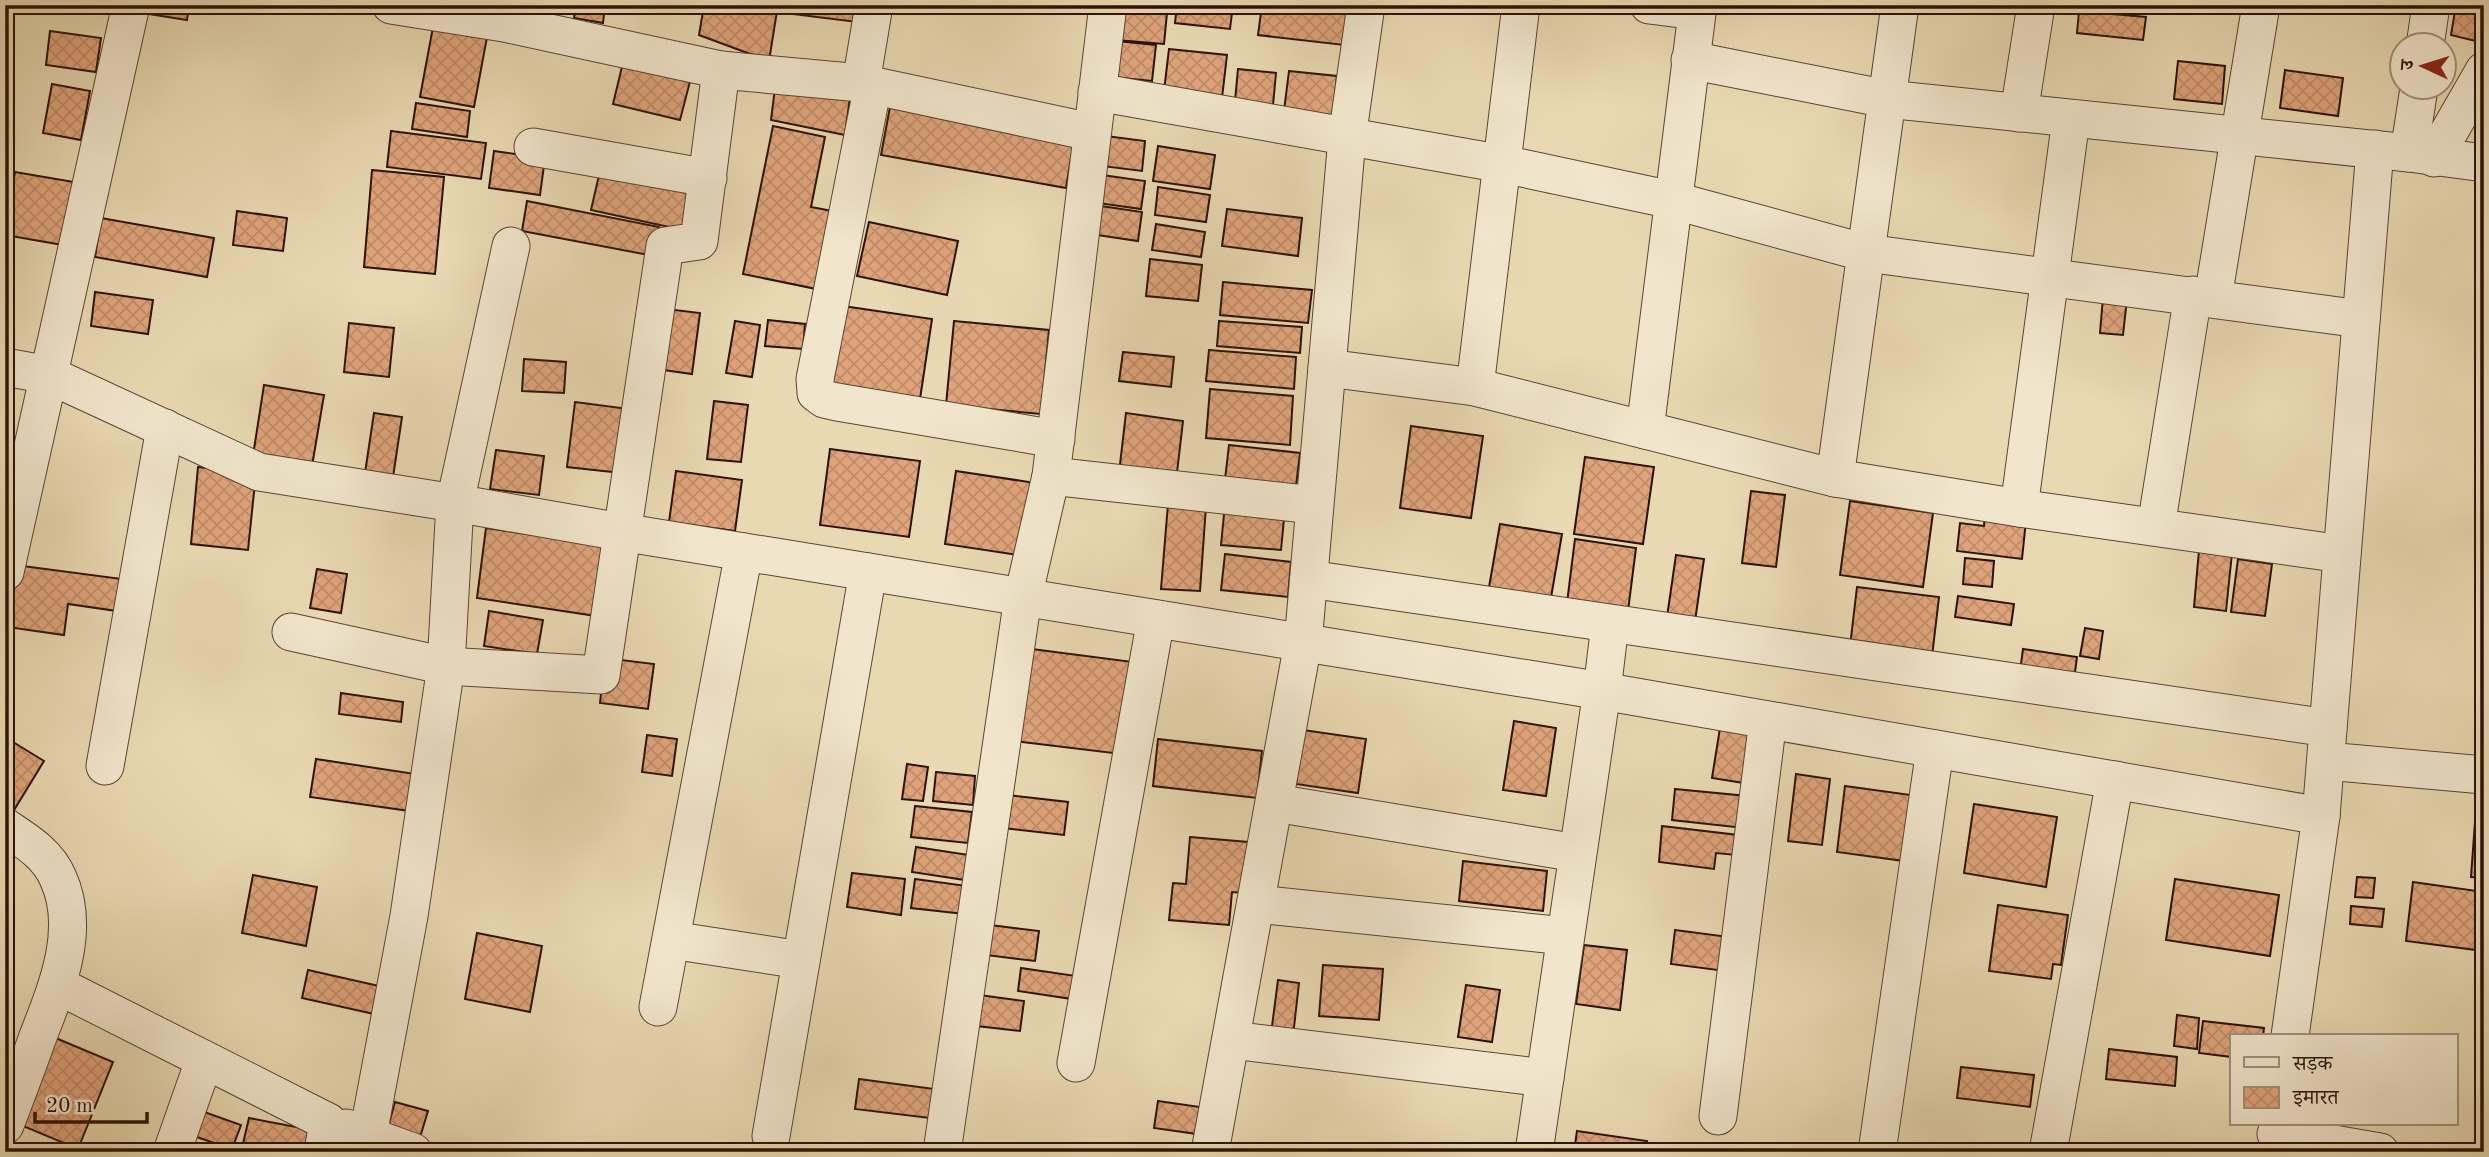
<svg xmlns="http://www.w3.org/2000/svg" width="2489" height="1157" font-family="'Old Standard TT','Noto Serif Devanagari',serif">
	<style>
		.building { fill: url(#building-cross-hatch); stroke: #2c1204; stroke-width: 2 }
		.lines { fill: none; stroke-linecap: round; stroke-linejoin: round }
		.minor-casing { stroke: #5b4430; stroke-width: 39 }
		.minor { stroke: #f1e6cd; stroke-width: 37 }
	</style>
	<defs>
		<pattern id="building-cross-hatch" width="8" height="8" patternUnits="userSpaceOnUse" patternTransform="scale(1.75)"><rect width="8" height="8" fill="#dfa47b"/><path d="M0 0l8 8M0 8l8-8" fill="none" stroke="#c08c69"/></pattern>
	</defs>
	<rect width="100%" height="100%" fill="#e9d9b2"/>
	<filter id="stains"><feTurbulence type="fractalNoise" baseFrequency=".00286" numOctaves="4"/><feColorMatrix values="0 0 0 0 .2 0 0 0 0 .09 0 0 0 0 .02 0 0 0 .5 -.17"/></filter>
	<radialGradient id="worn" r=".72"><stop offset=".6" stop-color="#630" stop-opacity="0"/><stop offset="1" stop-color="#630" stop-opacity=".3"/></radialGradient>
	<g class="building">
		<path d="M 137,5 L 189,5 L 187,20 L 136,12 Z"/>
		<path d="M 576,5 L 605,5 L 603,23 L 574,18 Z"/>
		<path d="M 704,5 L 778,5 L 769,61 L 699,35 Z"/>
		<path d="M 793,5 L 867,5 L 865,23 L 792,14 Z"/>
		<path d="M 1177,5 L 1233,5 L 1230,29 L 1175,23 Z"/>
		<path d="M 1262,5 L 1302,5 L 1347,11 L 1344,45 L 1258,35 Z"/>
		<path d="M 2456,5 L 2484,5 L 2484,43 L 2451,35 Z"/>
		<path d="M 1119,9 L 1167,13 L 1164,44 L 1116,40 Z"/>
		<path d="M 2079,11 L 2146,17 L 2143,40 L 2077,33 Z"/>
		<path d="M 433,27 L 487,37 L 474,107 L 420,97 Z"/>
		<path d="M 50,31 L 101,38 L 96,72 L 46,65 Z"/>
		<path d="M 1107,40 L 1156,45 L 1152,81 L 1102,76 Z"/>
		<path d="M 1169,49 L 1227,55 L 1222,98 L 1164,91 Z"/>
		<path d="M 626,50 L 694,66 L 680,120 L 613,104 Z"/>
		<path d="M 2178,61 L 2225,66 L 2222,104 L 2174,99 Z"/>
		<path d="M 1238,69 L 1276,73 L 1273,105 L 1235,101 Z"/>
		<path d="M 2285,70 L 2343,78 L 2338,116 L 2280,108 Z"/>
		<path d="M 1289,71 L 1337,76 L 1333,116 L 1284,111 Z"/>
		<path d="M 776,80 L 851,90 L 845,135 L 771,120 Z"/>
		<path d="M 52,84 L 90,91 L 81,140 L 43,133 Z"/>
		<path d="M 416,103 L 470,111 L 467,137 L 412,129 Z"/>
		<path d="M 890,107 L 1074,141 L 1066,188 L 881,155 Z"/>
		<path d="M 773,126 L 825,137 L 811,207 L 843,213 L 826,291 L 743,274 Z"/>
		<path d="M 391,131 L 486,143 L 481,179 L 387,167 Z"/>
		<path d="M 1098,135 L 1145,141 L 1142,171 L 1094,165 Z"/>
		<path d="M 1158,146 L 1215,155 L 1210,189 L 1153,181 Z"/>
		<path d="M 494,151 L 545,158 L 540,195 L 489,188 Z"/>
		<path d="M 372,170 L 444,177 L 435,274 L 364,267 Z"/>
		<path d="M 600,171 L 692,190 L 683,230 L 591,210 Z"/>
		<path d="M 15,172 L 74,182 L 63,245 L 5,235 Z"/>
		<path d="M 1095,174 L 1145,181 L 1141,209 L 1091,202 Z"/>
		<path d="M 1158,187 L 1210,195 L 1206,222 L 1155,215 Z"/>
		<path d="M 527,201 L 659,227 L 654,256 L 522,231 Z"/>
		<path d="M 1094,205 L 1142,212 L 1138,241 L 1090,234 Z"/>
		<path d="M 1227,209 L 1302,218 L 1298,256 L 1222,246 Z"/>
		<path d="M 237,211 L 287,218 L 283,251 L 233,245 Z"/>
		<path d="M 101,218 L 214,238 L 207,277 L 95,257 Z"/>
		<path d="M 869,222 L 958,241 L 947,295 L 857,276 Z"/>
		<path d="M 1156,224 L 1205,232 L 1201,257 L 1152,250 Z"/>
		<path d="M 1150,259 L 1202,265 L 1198,301 L 1146,296 Z"/>
		<path d="M 1223,282 L 1312,290 L 1308,323 L 1220,315 Z"/>
		<path d="M 95,292 L 153,300 L 148,334 L 91,326 Z"/>
		<path d="M 2103,297 L 2127,299 L 2123,335 L 2100,333 Z"/>
		<path d="M 843,306 L 932,319 L 920,399 L 831,386 Z"/>
		<path d="M 658,308 L 700,313 L 692,374 L 649,368 Z"/>
		<path d="M 768,320 L 805,324 L 803,349 L 765,346 Z"/>
		<path d="M 735,321 L 760,325 L 752,377 L 726,373 Z"/>
		<path d="M 954,321 L 1049,330 L 1041,414 L 946,405 Z"/>
		<path d="M 1219,321 L 1302,327 L 1300,353 L 1217,346 Z"/>
		<path d="M 349,323 L 394,328 L 389,377 L 344,372 Z"/>
		<path d="M 1209,350 L 1296,357 L 1294,389 L 1206,381 Z"/>
		<path d="M 1123,352 L 1174,357 L 1171,387 L 1119,381 Z"/>
		<path d="M 524,359 L 566,362 L 564,393 L 522,391 Z"/>
		<path d="M 264,385 L 324,395 L 311,472 L 252,462 Z"/>
		<path d="M 1210,389 L 1293,396 L 1290,445 L 1206,438 Z"/>
		<path d="M 714,401 L 748,405 L 741,462 L 707,459 Z"/>
		<path d="M 575,402 L 629,409 L 621,473 L 567,467 Z"/>
		<path d="M 374,413 L 402,417 L 393,477 L 365,473 Z"/>
		<path d="M 1126,413 L 1183,421 L 1176,481 L 1119,473 Z"/>
		<path d="M 1411,426 L 1483,436 L 1471,518 L 1400,508 Z"/>
		<path d="M 1229,445 L 1300,453 L 1296,486 L 1224,488 Z"/>
		<path d="M 830,449 L 920,461 L 909,537 L 820,525 Z"/>
		<path d="M 496,450 L 544,456 L 539,495 L 490,489 Z"/>
		<path d="M 1585,457 L 1654,467 L 1643,544 L 1574,534 Z"/>
		<path d="M 198,467 L 256,473 L 248,550 L 191,544 Z"/>
		<path d="M 676,471 L 742,480 L 735,531 L 669,522 Z"/>
		<path d="M 956,471 L 1042,484 L 1031,557 L 945,544 Z"/>
		<path d="M 1751,491 L 1785,495 L 1776,567 L 1742,563 Z"/>
		<path d="M 1850,501 L 1933,513 L 1923,587 L 1840,575 Z"/>
		<path d="M 1168,504 L 1206,506 L 1200,591 L 1161,589 Z"/>
		<path d="M 1225,504 L 1285,509 L 1281,550 L 1221,545 Z"/>
		<path d="M 1985,515 L 2026,520 L 2022,559 L 1957,551 L 1960,523 L 1984,526 Z"/>
		<path d="M 1500,524 L 1562,534 L 1550,603 L 1488,593 Z"/>
		<path d="M 486,528 L 613,546 L 603,617 L 477,598 Z"/>
		<path d="M 1575,539 L 1636,548 L 1628,611 L 1567,603 Z"/>
		<path d="M 2199,550 L 2232,553 L 2226,611 L 2194,607 Z"/>
		<path d="M 1225,554 L 1291,562 L 1288,597 L 1221,590 Z"/>
		<path d="M 1676,555 L 1704,559 L 1694,628 L 1666,624 Z"/>
		<path d="M 1965,558 L 1994,561 L 1992,587 L 1963,584 Z"/>
		<path d="M 2238,559 L 2272,564 L 2265,616 L 2231,612 Z"/>
		<path d="M 15,565 L 122,579 L 117,611 L 68,604 L 64,635 L 7,627 Z"/>
		<path d="M 317,569 L 347,574 L 341,613 L 310,608 Z"/>
		<path d="M 1857,587 L 1939,597 L 1931,665 L 1849,655 Z"/>
		<path d="M 1958,596 L 2014,604 L 2011,625 L 1955,617 Z"/>
		<path d="M 489,611 L 543,620 L 537,654 L 484,646 Z"/>
		<path d="M 2085,628 L 2103,631 L 2099,659 L 2080,656 Z"/>
		<path d="M 1024,648 L 1133,662 L 1121,754 L 1013,741 Z"/>
		<path d="M 2023,649 L 2077,657 L 2073,687 L 2019,679 Z"/>
		<path d="M 605,658 L 654,664 L 648,709 L 600,703 Z"/>
		<path d="M 341,693 L 403,702 L 401,722 L 339,714 Z"/>
		<path d="M 1514,721 L 1556,728 L 1546,796 L 1503,790 Z"/>
		<path d="M 1720,728 L 1758,734 L 1750,784 L 1712,778 Z"/>
		<path d="M 1303,730 L 1366,739 L 1358,793 L 1296,784 Z"/>
		<path d="M 647,735 L 677,739 L 672,776 L 642,772 Z"/>
		<path d="M 1158,739 L 1262,751 L 1257,798 L 1153,786 Z"/>
		<path d="M 13,742 L 44,761 L 11,815 L 5,811 L 5,754 Z"/>
		<path d="M 316,759 L 422,775 L 417,812 L 310,797 Z"/>
		<path d="M 907,764 L 928,767 L 923,801 L 902,799 Z"/>
		<path d="M 936,772 L 975,776 L 973,805 L 933,801 Z"/>
		<path d="M 1796,774 L 1830,779 L 1822,845 L 1788,841 Z"/>
		<path d="M 1845,786 L 1911,795 L 1904,861 L 1837,852 Z"/>
		<path d="M 1675,789 L 1747,796 L 1744,828 L 1672,820 Z"/>
		<path d="M 1008,795 L 1068,802 L 1064,835 L 1004,828 Z"/>
		<path d="M 1974,804 L 2057,817 L 2046,887 L 1964,873 Z"/>
		<path d="M 915,806 L 972,812 L 968,843 L 911,837 Z"/>
		<path d="M 2475,822 L 2484,823 L 2484,878 L 2471,877 Z"/>
		<path d="M 1662,826 L 1738,835 L 1736,855 L 1716,853 L 1714,869 L 1659,862 Z"/>
		<path d="M 1190,837 L 1248,842 L 1243,893 L 1232,892 L 1229,925 L 1169,920 L 1173,883 L 1186,884 Z"/>
		<path d="M 916,847 L 969,855 L 965,880 L 912,872 Z"/>
		<path d="M 1463,861 L 1547,871 L 1543,911 L 1459,901 Z"/>
		<path d="M 852,873 L 905,879 L 901,915 L 847,907 Z"/>
		<path d="M 253,875 L 317,887 L 306,946 L 242,933 Z"/>
		<path d="M 2357,877 L 2375,878 L 2373,898 L 2355,897 Z"/>
		<path d="M 915,879 L 967,886 L 964,914 L 911,908 Z"/>
		<path d="M 2175,879 L 2279,895 L 2270,956 L 2166,940 Z"/>
		<path d="M 2413,882 L 2484,892 L 2484,951 L 2406,941 Z"/>
		<path d="M 1998,905 L 2068,915 L 2061,965 L 2053,964 L 2051,979 L 1989,971 Z"/>
		<path d="M 2351,906 L 2384,909 L 2382,927 L 2350,924 Z"/>
		<path d="M 982,924 L 1039,931 L 1035,961 L 978,954 Z"/>
		<path d="M 1675,930 L 1729,937 L 1725,971 L 1671,964 Z"/>
		<path d="M 477,933 L 542,946 L 530,1012 L 465,999 Z"/>
		<path d="M 1584,945 L 1627,950 L 1620,1010 L 1576,1004 Z"/>
		<path d="M 1323,965 L 1383,969 L 1379,1020 L 1319,1016 Z"/>
		<path d="M 1021,968 L 1076,976 L 1072,999 L 1018,991 Z"/>
		<path d="M 308,970 L 388,988 L 383,1016 L 302,998 Z"/>
		<path d="M 1278,980 L 1299,983 L 1293,1036 L 1271,1034 Z"/>
		<path d="M 1466,985 L 1500,990 L 1492,1042 L 1458,1037 Z"/>
		<path d="M 972,994 L 1024,1001 L 1020,1031 L 968,1025 Z"/>
		<path d="M 2177,1015 L 2199,1018 L 2197,1049 L 2174,1046 Z"/>
		<path d="M 2203,1021 L 2264,1028 L 2263,1036 L 2232,1036 L 2232,1057 L 2199,1053 Z"/>
		<path d="M 5,1030 L 12,1033 L 5,1051 Z"/>
		<path d="M 46,1034 L 113,1062 L 78,1149 L 11,1121 Z"/>
		<path d="M 2109,1049 L 2177,1057 L 2175,1086 L 2106,1079 Z"/>
		<path d="M 1961,1067 L 2034,1075 L 2030,1107 L 1957,1098 Z"/>
		<path d="M 859,1079 L 942,1090 L 938,1119 L 855,1109 Z"/>
		<path d="M 1158,1101 L 1207,1108 L 1204,1135 L 1154,1128 Z"/>
		<path d="M 395,1102 L 428,1111 L 418,1144 L 386,1134 Z"/>
		<path d="M 193,1108 L 241,1125 L 232,1149 L 185,1133 Z"/>
		<path d="M 249,1118 L 312,1130 L 308,1152 L 260,1152 L 242,1148 Z"/>
		<path d="M 1577,1131 L 1647,1141 L 1646,1152 L 1574,1152 Z"/>
		<path d="M 2098,1146 L 2138,1149 L 2138,1152 L 2098,1152 Z"/>
	</g>
	<g class="lines">
		<defs>
			<g id="minor">
				<path d="M 391,5 L 504,23 L 721,70 L 861,83 L 1091,132"/>
				<path d="M 1649,5 L 1697,11"/>
				<path d="M 2425,46 L 2431,5"/>
				<path d="M 1690,60 L 1887,99 L 2409,153 L 2484,163"/>
				<path d="M 861,83 L 874,5"/>
				<path d="M 873,85 L 815,379 L 816,393 L 824,399 L 837,402 L 1056,439"/>
				<path d="M 1097,92 L 1503,164 L 1672,200 L 1866,253 L 2361,319"/>
				<path d="M 2019,113 L 2036,5"/>
				<path d="M 533,147 L 708,178"/>
				<path d="M 2409,153 L 2419,88"/>
				<path d="M 2434,158 L 2484,71"/>
				<path d="M 2213,298 L 2261,5"/>
				<path d="M 5,367 L 49,375 L 259,472 L 455,503 L 621,532 L 1602,691 L 2321,816"/>
				<path d="M 1327,368 L 1475,387 L 1835,478 L 2019,508 L 2342,554"/>
				<path d="M 1475,387 L 1521,5"/>
				<path d="M 1645,430 L 1698,5"/>
				<path d="M 1051,476 L 1314,505"/>
				<path d="M 1835,478 L 1900,5"/>
				<path d="M 2019,508 L 2071,119"/>
				<path d="M 2156,527 L 2193,295"/>
				<path d="M 5,572 L 131,5"/>
				<path d="M 1309,579 L 2328,728"/>
				<path d="M 291,632 L 446,666 L 601,675 L 665,246 L 699,241 L 721,70"/>
				<path d="M 2326,761 L 2484,775"/>
				<path d="M 105,766 L 165,428"/>
				<path d="M 1275,803 L 1577,853"/>
				<path d="M 5,827 C 26,841 48,854 58,878 C 82,930 56,990 37,1039 C 27,1068 16,1096 5,1125"/>
				<path d="M 1256,904 L 1565,936"/>
				<path d="M 671,940 L 801,960"/>
				<path d="M 57,985 L 328,1122 L 323,1152"/>
				<path d="M 658,1007 L 744,552"/>
				<path d="M 2290,1036 L 2321,816 L 2375,149"/>
				<path d="M 1231,1040 L 1545,1078"/>
				<path d="M 1076,1063 L 1156,619"/>
				<path d="M 1718,1116 L 1768,720"/>
				<path d="M 346,1128 L 413,1152"/>
				<path d="M 2276,1134 L 2380,1152"/>
				<path d="M 368,1135 L 409,916 L 446,666 L 455,503 L 511,246"/>
				<path d="M 771,1136 L 868,572"/>
				<path d="M 172,1152 L 204,1061"/>
				<path d="M 942,1152 L 1023,597 L 1051,476 L 1108,5"/>
				<path d="M 1210,1152 L 1303,643 L 1347,138 L 1366,5"/>
				<path d="M 1534,1152 L 1602,691 L 1610,624"/>
				<path d="M 1877,1152 L 1935,749"/>
				<path d="M 2048,1152 L 2115,780"/>
			</g>
		</defs>
		<use href="#minor" class="minor-casing"/>
		<use href="#minor" class="minor"/>
	</g>
	<rect width="2489" height="1157" fill="none" stroke="#e9d9b2" stroke-width="28"/>
	<rect x="7" y="7" width="2475" height="1143" fill="none" stroke="#2c1204" stroke-width="3.5"/>
	<rect x="14" y="14" width="2461" height="1129" fill="none" stroke="#2c1204" stroke-width="2"/>
	<rect x="2230" y="1034" width="228" height="91" fill="#f1e6cd" stroke="#a2917d" stroke-width="2"/>
	<rect x="2244" y="1057" width="35" height="10" fill="#f1e6cd" stroke="#a2917d" stroke-width="2"/>
	<text x="2293" y="1070" font-size="21" fill="#2c1204">सड़क</text>
	<rect x="2244" y="1087" width="35" height="21" fill="url(#building-cross-hatch)" stroke="#a2917d" stroke-width="2"/>
	<text x="2293" y="1104" font-size="21" fill="#2c1204">इमारत</text>
	<g transform="translate(2423 66) rotate(274)"><circle r="33" fill="#f1e6cd" stroke="#a2917d" stroke-width="2"/>
	<path d="M0-5L12 26L0 18L-12 26Z" fill="#8f2418"/>
	<text y="-10" font-size="19" font-weight="bold" text-anchor="middle" fill="#2c1204">उ</text>
	</g>
	<path d="M35 1112v10h112v-10" fill="none" stroke="#2c1204" stroke-width="3.5"/>
	<text x="46" y="1112" font-size="21" fill="#2c1204" stroke="#f1e6cd" stroke-width="5" paint-order="stroke">20 m</text>
	<rect width="100%" height="100%" filter="url(#stains)"/>
	<rect width="100%" height="100%" fill="url(#worn)"/>
</svg>
